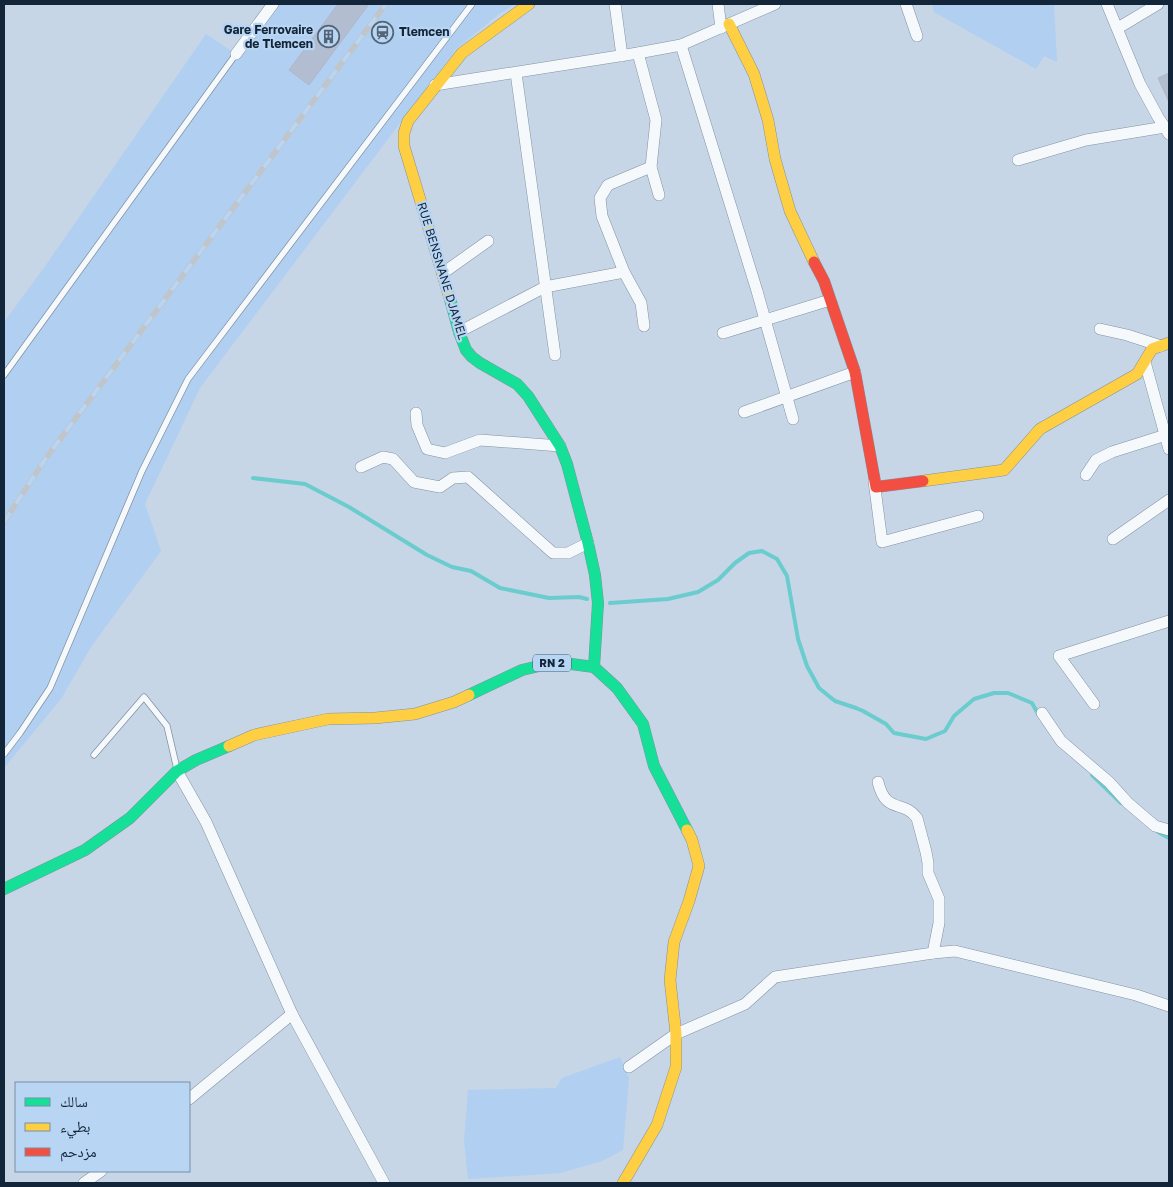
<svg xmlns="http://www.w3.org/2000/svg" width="1173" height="1187" font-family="'Golos Text','Noto Naskh Arabic',sans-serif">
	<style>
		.built { fill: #b1cff0 }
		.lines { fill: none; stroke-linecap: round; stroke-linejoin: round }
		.stream { stroke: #6bccce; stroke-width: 4 }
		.building { fill: #b2bdd1; stroke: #adb8ca }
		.lane-casing { stroke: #8292a2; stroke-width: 7 }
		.street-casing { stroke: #8292a2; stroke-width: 12 }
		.fast-casing { stroke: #8292a2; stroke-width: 12 }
		.slow-casing { stroke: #8292a2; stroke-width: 12 }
		.jam-casing { stroke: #8292a2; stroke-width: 12 }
		.lane { stroke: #f6f9fb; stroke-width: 5.5 }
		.street { stroke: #f6f9fb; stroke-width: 11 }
		.fast { stroke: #16e098; stroke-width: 11 }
		.slow { stroke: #ffcf43; stroke-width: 11 }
		.jam { stroke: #f24e42; stroke-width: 11 }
		.rail-casing { stroke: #c0c5ca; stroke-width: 5.5 }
		.rail { stroke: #b9d5f4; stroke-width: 4; stroke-dasharray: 11; stroke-linecap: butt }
		.labels { text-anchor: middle; stroke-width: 4.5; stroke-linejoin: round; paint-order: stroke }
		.shield { fill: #b9d5f4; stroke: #455a71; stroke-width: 1 }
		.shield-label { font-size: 11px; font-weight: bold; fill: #132639 }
		.poi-label { font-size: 12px; font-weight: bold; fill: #132639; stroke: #b9d5f4; text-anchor: end }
		.street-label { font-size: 12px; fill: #132639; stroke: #b9d5f4 }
	</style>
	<rect width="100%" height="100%" fill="#c6d6e7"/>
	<g class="built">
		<path d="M 273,4 L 515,4 L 499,14 L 456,49 L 200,388 L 145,504 L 161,551 L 91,647 L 61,699 L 4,768 L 4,322 L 46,265 L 206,34 L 236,54 Z"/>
		<path d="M 932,4 L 1054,4 L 1057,62 L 1044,56 L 1036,69 L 934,12 Z"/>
		<path d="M 620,1057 L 629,1078 L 623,1150 L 602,1161 L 560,1173 L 468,1179 L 464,1141 L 468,1090 L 556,1088 L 562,1078 Z"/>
	</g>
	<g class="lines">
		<g class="stream">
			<path d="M 253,478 L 305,484 L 349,507 L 427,555 L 452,567 L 471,571 L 500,588 L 549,598 L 579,597 L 587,599"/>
			<path d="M 610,603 L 668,599 L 698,592 L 718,580 L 735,563 L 749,553 L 762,551 L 777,559 L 787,576 L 798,639 L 807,666 L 819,688 L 835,701 L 856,708 L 863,711 L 886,724 L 894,733 L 926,739 L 945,731 L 954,716 L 974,699 L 994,693 L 1008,693 L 1032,703 L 1038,714"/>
			<path d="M 1092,775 L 1121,803"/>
			<path d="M 1158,832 L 1169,838"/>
		</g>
	</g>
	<g class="building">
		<path d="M 338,4 L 369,4 L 309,85 L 289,70 Z"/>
		<path d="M 1169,73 L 1169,102 L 1158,78 Z"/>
	</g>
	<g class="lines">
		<defs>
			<g id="lane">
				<path d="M 4,375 L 236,54"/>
				<path d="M 4,754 L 20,733 L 50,688 L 142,471 L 188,379 L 472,4"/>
				<path d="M 94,755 L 144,697 L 167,726 L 177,769"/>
			</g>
			<g id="street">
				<path d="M 615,4 L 622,56"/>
				<path d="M 718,4 L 721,28"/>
				<path d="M 906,4 L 917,36"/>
				<path d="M 1107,4 L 1140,84 L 1158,117 L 1169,134"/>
				<path d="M 1118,28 L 1158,4"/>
				<path d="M 681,45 L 757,291 L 793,419"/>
				<path d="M 638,53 L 656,120 L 651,167 L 659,195"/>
				<path d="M 236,54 L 273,4"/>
				<path d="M 516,73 L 555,355"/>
				<path d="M 435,85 L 638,53 L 681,45 L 775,4"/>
				<path d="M 1018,160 L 1086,140 L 1165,127"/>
				<path d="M 443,273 L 488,241"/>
				<path d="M 644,326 L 641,303 L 624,272 L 602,216 L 600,198 L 608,185 L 651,167"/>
				<path d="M 1100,329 L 1127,335 L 1161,346"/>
				<path d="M 459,332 L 545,287 L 624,272"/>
				<path d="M 723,333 L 830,300"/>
				<path d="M 1145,362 L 1169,449"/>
				<path d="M 744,412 L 855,372"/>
				<path d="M 416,413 L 417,425 L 427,449 L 445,453 L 480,440 L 560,446"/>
				<path d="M 361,467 L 383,457 L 393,459 L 414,482 L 440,487 L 453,478 L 468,477 L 553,553 L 568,553 L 588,543"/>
				<path d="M 1086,475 L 1096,460 L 1112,452 L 1169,434"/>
				<path d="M 874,481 L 882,542 L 978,516"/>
				<path d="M 1113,539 L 1169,500"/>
				<path d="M 1094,704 L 1059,656 L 1169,621"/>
				<path d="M 1042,713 L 1061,741 L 1109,782 L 1128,803 L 1155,826 L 1169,830"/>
				<path d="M 177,771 L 206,822 L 292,1014 L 384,1183"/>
				<path d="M 878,782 C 886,815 903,799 917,818 L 926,852 L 928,863 L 928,873 L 939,899 L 939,923 L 933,953"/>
				<path d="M 629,1067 L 676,1034 L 745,1004 L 775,977 L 933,953 L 955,951 L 1136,995 L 1169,1006"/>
				<path d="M 189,1099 L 292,1014"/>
				<path d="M 84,1183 L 101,1171"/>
			</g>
			<g id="fast">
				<path d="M 450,299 L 459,332 L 466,350 L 472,357 L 480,363 L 517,384 L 528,396 L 560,446 L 567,464 L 588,543 L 595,575 L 598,603 L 594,667"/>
				<path d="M 469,695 L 522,670 L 556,662 L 594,667 L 617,688 L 643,724 L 654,766 L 687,830"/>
				<path d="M 4,889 L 85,850 L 130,818 L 177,771 L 196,760 L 229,746"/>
			</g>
			<g id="slow">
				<path d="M 729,24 L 754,74 L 768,120 L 775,159 L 790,211 L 814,262"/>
				<path d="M 450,299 L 404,146 L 404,133 L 408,121 L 462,53 L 529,4"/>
				<path d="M 923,481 L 1004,470 L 1040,429 L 1137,374 L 1152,349 L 1169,343"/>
				<path d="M 229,746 L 254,735 L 328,719 L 375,718 L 415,714 L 454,702 L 469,695"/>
				<path d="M 623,1183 L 657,1125 L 676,1067 L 676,1034 L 670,980 L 674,942 L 689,901 L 699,866 L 692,840 L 687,830"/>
			</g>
			<path id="jam" d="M 814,262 L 824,281 L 855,372 L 876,487 L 923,481"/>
		</defs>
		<use href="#lane" class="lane-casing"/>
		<use href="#street" class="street-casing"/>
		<use href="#fast" class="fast-casing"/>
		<use href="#slow" class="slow-casing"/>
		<use href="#jam" class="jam-casing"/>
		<use href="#lane" class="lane"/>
		<use href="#street" class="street"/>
		<use href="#fast" class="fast"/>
		<use href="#slow" class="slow"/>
		<use href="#jam" class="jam"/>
		<defs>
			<path id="rail" d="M 4,522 L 46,458 L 386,4"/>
		</defs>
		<use href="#rail" class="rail-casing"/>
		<use href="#rail" class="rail"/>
	</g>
	<defs>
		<symbol id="station-ring" viewBox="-11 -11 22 22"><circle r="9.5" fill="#b9d5f4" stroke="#526476" stroke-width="1.5"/><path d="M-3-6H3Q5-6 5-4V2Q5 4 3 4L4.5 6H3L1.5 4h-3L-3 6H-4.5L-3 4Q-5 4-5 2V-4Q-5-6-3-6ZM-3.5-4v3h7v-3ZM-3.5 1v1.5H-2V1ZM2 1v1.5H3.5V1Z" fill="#526476"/></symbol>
		<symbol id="building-ring" viewBox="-11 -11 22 22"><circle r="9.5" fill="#b9d5f4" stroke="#526476" stroke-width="1.5"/><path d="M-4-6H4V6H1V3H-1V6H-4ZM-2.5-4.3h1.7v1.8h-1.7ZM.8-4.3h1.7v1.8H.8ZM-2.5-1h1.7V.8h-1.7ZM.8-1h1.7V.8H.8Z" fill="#526476"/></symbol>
	</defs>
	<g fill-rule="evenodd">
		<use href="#station-ring" x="370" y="20" width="25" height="25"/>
		<use href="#building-ring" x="316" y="24" width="25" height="25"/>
	</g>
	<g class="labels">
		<rect class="shield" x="533" y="654.5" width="38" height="17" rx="4"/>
		<g class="shield-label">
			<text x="552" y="667">RN 2</text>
		</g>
		<g class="poi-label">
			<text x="313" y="34">Gare Ferrovaire<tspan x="313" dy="14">de Tlemcen</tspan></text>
			<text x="399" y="36" text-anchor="start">Tlemcen</text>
		</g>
		<g class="street-label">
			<text transform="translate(442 271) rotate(73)" y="4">RUE BENSNANE DJAMEL</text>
		</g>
	</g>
	<rect width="1173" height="1187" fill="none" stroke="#132639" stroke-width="10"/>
	<rect x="15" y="1082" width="175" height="90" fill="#b9d5f4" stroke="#778fa9"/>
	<rect x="25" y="1098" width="25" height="8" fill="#16e098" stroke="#778fa9"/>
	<text x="60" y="1107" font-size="15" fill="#132639">سالك</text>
	<rect x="25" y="1123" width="25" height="8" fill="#ffcf43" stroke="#778fa9"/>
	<text x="60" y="1132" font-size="15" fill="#132639">بطيء</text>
	<rect x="25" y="1148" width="25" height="8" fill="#f24e42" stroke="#778fa9"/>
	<text x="60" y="1157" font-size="15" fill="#132639">مزدحم</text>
</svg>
